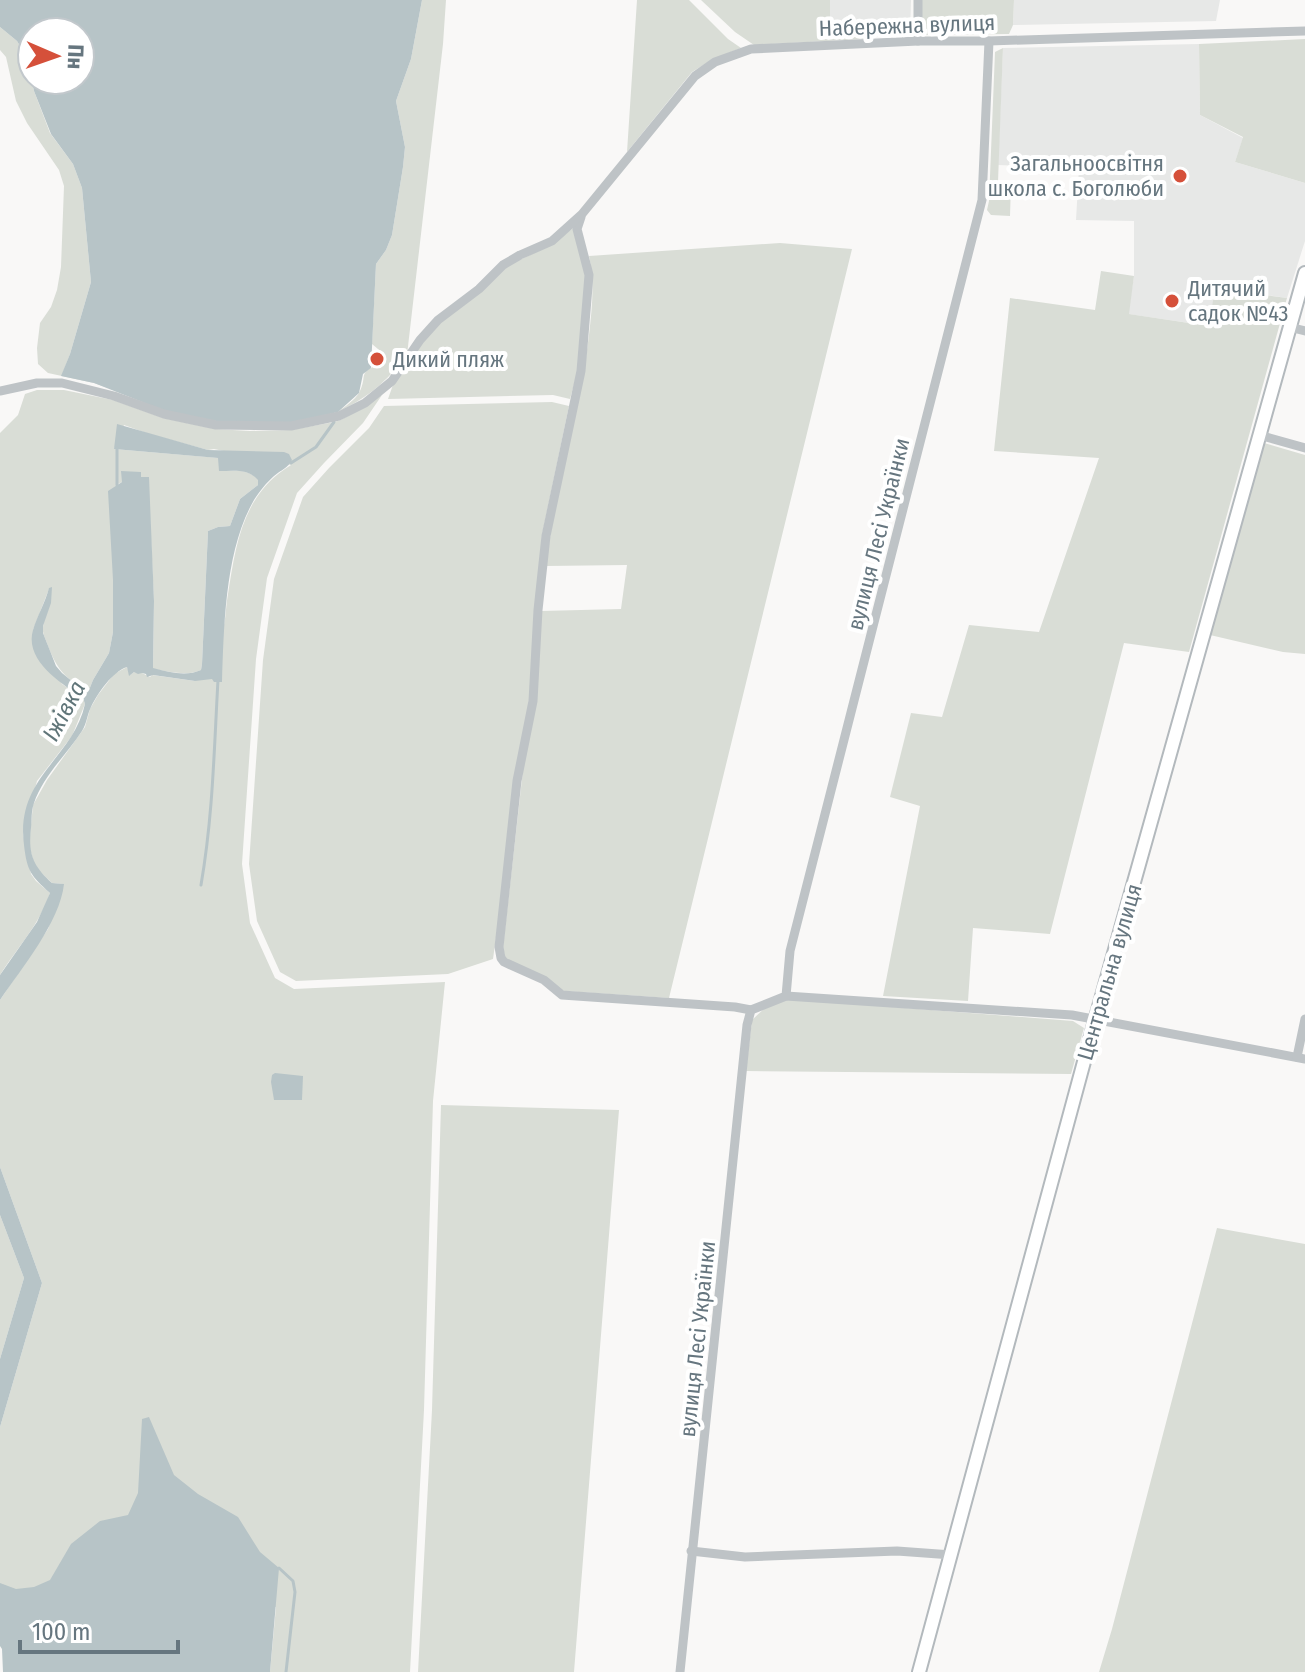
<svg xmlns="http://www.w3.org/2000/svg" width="1305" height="1672" font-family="'Fira Sans Condensed',sans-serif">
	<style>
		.built { fill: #e7e8e7 }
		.green { fill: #d9ddd6 }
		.water { fill: #b7c4c7; fill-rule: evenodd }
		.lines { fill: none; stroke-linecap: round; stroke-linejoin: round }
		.stream { stroke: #b7c4c7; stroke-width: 3 }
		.secondary-casing { stroke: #b3b9bd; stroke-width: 16 }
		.street { stroke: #bec3c6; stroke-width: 9 }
		.secondary { stroke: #fff; stroke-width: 12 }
		.poi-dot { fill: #d5503a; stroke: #fff; stroke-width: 3 }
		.labels { text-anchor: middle; stroke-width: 8; stroke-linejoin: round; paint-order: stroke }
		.street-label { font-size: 22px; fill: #66767f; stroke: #fff }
		.poi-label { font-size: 22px; fill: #66767f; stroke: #fff; text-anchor: start }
		.water-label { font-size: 24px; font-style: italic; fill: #607579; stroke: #fff }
	</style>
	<rect width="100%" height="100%" fill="#f9f8f7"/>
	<g class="built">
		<path d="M 830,0 L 911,0 L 910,33 L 829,31 Z"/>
		<path d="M 1014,0 L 1220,0 L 1216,21 L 1013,25 Z"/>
		<path d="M 1199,44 L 1200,115 L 1243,138 L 1235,162 L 1305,183 L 1305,241 L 1287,298 L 1216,288 L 1210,326 L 1128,314 L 1134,276 L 1134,221 L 1076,220 L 1079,168 L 998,165 L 1003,48 Z"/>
	</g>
	<g class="green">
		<path d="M 422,0 L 446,0 L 443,44 L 407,355 C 385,383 370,396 338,412 C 344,407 355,400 359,393 C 369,374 355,373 383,363 L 384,354 L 372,344 L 376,264 L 386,250 L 392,235 L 403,167 L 405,147 L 396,101 L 411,59 Z"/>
		<path d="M 637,0 L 689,0 L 728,39 L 741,48 L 713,59 L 692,72 L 627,152 Z"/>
		<path d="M 701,0 L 830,0 L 830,31 L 871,32 L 863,39 L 754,45 L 735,32 Z"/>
		<path d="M 922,0 L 1014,0 L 1013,25 L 1009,34 L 922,35 Z"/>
		<path d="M 0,27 L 17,41 L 27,58 L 34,91 L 50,133 L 73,164 L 82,188 L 91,282 L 70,354 L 62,375 L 78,370 L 117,391 L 94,383 L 48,373 L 38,364 L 37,348 L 40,323 L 51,307 L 57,290 L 61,267 L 64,186 L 59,170 L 27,123 L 16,101 L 6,57 L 0,50 Z"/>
		<path d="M 1305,39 L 1305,183 L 1235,162 L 1243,137 L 1200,115 L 1199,44 Z"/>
		<path d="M 1003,48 L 998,182 L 1011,183 L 1010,216 L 991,215 L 987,210 L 989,201 L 995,52 Z"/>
		<path d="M 573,228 L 586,275 L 578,370 L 570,399 L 553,395 L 388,399 L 394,382 L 411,356 L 440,322 L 505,267 L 553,244 Z"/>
		<path d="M 780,243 L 852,249 L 669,998 L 564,991 L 507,960 L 505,957 L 503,947 L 541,611 L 621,609 L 627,565 L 546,566 C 555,488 580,413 589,335 C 592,309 595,282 589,256 Z"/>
		<path d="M 1101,271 L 1134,276 L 1129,314 L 1209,326 L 1215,288 L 1287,298 L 1189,652 L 1124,643 L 1050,934 L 973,928 L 968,1001 L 883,996 L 920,806 L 890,797 L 911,713 L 942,717 L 969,625 L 1039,632 L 1099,458 L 994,451 L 1010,298 L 1095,310 Z"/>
		<path d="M 37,390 L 64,390 L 113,400 L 163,418 L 215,429 L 250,431 L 291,430 L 334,422 L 341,420 L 382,395 L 363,423 L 324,463 L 297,493 L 267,578 L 256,659 L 242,864 L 250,923 L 275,978 L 294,989 L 445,982 L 433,1101 L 424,1410 L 410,1672 L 270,1672 L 276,1607 L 105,1598 L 0,1588 L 0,1427 L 42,1283 L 0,1167 L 0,1000 L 48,929 L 63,884 L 52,883 L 35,867 L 29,845 L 33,805 L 47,780 L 85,727 L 90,709 L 98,695 L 114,674 L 127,667 L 130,675 L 134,672 L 142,673 L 150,677 L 152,675 L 195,681 C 203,666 220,641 224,625 C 226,615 226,604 228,594 C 236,543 243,494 291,465 L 214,449 L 208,450 L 149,434 L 124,425 L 114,449 L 219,458 L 219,471 C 234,471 248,468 259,480 L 258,485 L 240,499 L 230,526 L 218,527 L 208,531 L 202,664 L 201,670 C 186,677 169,671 153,669 L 154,601 L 148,477 L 122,482 L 116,485 L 113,632 L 109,653 L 93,680 L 89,690 L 84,691 C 63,674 58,671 48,646 C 46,639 42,634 43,627 C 46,609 52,611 49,589 L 33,630 L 62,684 L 83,698 L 85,704 L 72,736 L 37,781 L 23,835 L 31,874 L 36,881 L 50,893 C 40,924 17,948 0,975 L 0,433 L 18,415 L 25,394 Z"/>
		<path d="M 552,402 L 569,406 L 542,535 L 529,700 L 493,959 L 448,974 L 296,981 L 280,972 L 257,921 L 249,864 L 263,660 L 274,579 L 303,497 L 329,468 L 369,428 L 384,406 Z"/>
		<path d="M 1264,443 L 1305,455 L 1305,654 L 1283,652 L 1210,635 Z"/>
		<path d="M 790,999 L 1073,1021 L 1084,1028 L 1071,1074 L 746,1071 L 752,1020 L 766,1007 Z"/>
		<path d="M 441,1105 L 619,1110 L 574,1672 L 418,1672 L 432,1410 Z"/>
		<path d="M 0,1215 L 24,1278 L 0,1359 Z"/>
		<path d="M 1217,1228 L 1305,1244 L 1305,1672 L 1099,1672 L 1112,1629 Z"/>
	</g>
	<g class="water">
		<path d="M 0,0 L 422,0 L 411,59 L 396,101 L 405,147 L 403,167 L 392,235 L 386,250 L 376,264 L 371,368 L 363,374 L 359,393 L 338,412 L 291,423 L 216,421 L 165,411 L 94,383 L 61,376 L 70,354 L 91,282 L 82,188 L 73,164 L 51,134 L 34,91 L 27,58 L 17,41 L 0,27 ZM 32,32 L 80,32 L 80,80 L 32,80 Z"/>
		<path d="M 117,424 L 208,450 L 284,452 L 289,454 L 292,460 C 288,468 281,470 274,476 C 267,482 259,492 254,500 C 225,550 224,625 222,682 L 214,682 L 212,679 L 195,681 L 153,675 L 147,677 L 146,674 L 142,673 L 138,674 L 134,672 L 129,676 L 127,667 C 112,672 98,693 91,707 C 87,715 87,723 82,731 C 67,754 43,776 34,803 C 31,811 32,820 31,828 C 28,854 33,866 52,883 L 64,884 C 60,922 21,969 0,1000 L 0,975 L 37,922 L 50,893 C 31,876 27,871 24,845 C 15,777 73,759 85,704 L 83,698 C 62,684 24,661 33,630 C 37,616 45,603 49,588 L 52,587 L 51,603 L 43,626 L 43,633 L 56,666 L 62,673 L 84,691 L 89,690 L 93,680 L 109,653 L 113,632 L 113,580 L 108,491 L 122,482 L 121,471 L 141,472 L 141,477 L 149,477 L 154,601 L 153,668 C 169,672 186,677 201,670 L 202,664 L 208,531 L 218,527 L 230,526 L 240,499 L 258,485 L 258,480 C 248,468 233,471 219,471 L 218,458 L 114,449 Z"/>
		<path d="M 275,1073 L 303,1076 L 302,1100 L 274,1100 L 271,1082 L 272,1075 Z"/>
		<path d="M 0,1167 L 42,1283 L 0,1427 L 0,1359 L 24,1278 L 0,1215 Z"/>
		<path d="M 149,1417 L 174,1475 L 198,1494 L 238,1517 L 260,1552 L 279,1568 L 270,1672 L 3,1672 L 2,1649 L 0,1646 L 0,1583 L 16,1589 L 34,1587 L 50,1580 L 71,1544 L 100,1521 L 128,1515 L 138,1493 L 142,1419 Z"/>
	</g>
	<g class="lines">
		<g class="stream">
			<path d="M 117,448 L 117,485"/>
			<path d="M 291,463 L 316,447 L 334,422"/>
			<path d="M 201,885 C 213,816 214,750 218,680"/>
			<path d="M 279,1568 L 293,1581 L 295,1592 L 286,1672"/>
		</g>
		<defs>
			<path id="secondary" d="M 919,1672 L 1095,1021 L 1305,273"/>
		</defs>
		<use href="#secondary" class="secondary-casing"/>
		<g class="street">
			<path d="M 918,41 L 918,0"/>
			<path d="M 581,217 L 577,229 L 589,275 L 581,371 L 546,536 L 538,610 L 533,701 L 517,781 L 499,947 L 501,958 L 504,962 L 544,980 L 562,995 L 735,1007 L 751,1010"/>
			<path d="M 1289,327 L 1305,331"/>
			<path d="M 0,391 L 37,383 L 62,383 L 114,396 L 164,414 L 216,425 L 291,426 L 339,416 L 365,403 L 392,381 L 420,340 L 438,320 L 479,289 L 503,265 L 520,255 L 552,241 L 582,214 L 695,76 L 715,62 L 751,49 L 918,41 L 989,41 L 1305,31"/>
			<path d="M 1259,435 L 1305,448"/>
			<path d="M 786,996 L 1072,1015 L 1305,1059"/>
			<path d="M 1297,1057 L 1305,1019"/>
			<path d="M 691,1551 L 745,1557 L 897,1551 L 952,1555"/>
			<path d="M 680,1672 L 747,1025 L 751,1010 L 786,996 L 790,951 L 982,200 L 989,41"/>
		</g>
		<use href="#secondary" class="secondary"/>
	</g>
	<g class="poi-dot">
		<circle cx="1180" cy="176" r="8"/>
		<circle cx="1172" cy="301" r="8"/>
		<circle cx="377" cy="359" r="8"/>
	</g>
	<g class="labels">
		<g class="street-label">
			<text transform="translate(907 25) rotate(-2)" y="8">Набережна вулиця</text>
			<text transform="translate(878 534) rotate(-76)" y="8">вулиця Лесі Українки</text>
			<text transform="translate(1109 972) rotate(-74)" y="8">Центральна вулиця</text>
			<text transform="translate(697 1339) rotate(-84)" y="8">вулиця Лесі Українки</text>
		</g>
		<g class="poi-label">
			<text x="1164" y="171" text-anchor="end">Загальноосвітня<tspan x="1164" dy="25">школа с. Боголюби</tspan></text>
			<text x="1188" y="296">Дитячий<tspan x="1188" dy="25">садок №43</tspan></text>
			<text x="393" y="367">Дикий пляж</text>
		</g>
		<g class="water-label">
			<text transform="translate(64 711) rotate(-62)" y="8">Іжівка</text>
		</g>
	</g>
	<g transform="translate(56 56) rotate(92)"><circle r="38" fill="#ffffff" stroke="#c2c8cc" stroke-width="2"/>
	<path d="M0-6L14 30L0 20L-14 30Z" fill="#d5503a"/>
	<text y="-12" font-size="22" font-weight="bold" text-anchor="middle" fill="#66767f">Пн</text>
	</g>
	<path d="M20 1640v12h158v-12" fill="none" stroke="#66767f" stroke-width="4"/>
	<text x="32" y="1640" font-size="24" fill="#66767f" stroke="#ffffff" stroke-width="6" paint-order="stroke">100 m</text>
</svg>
